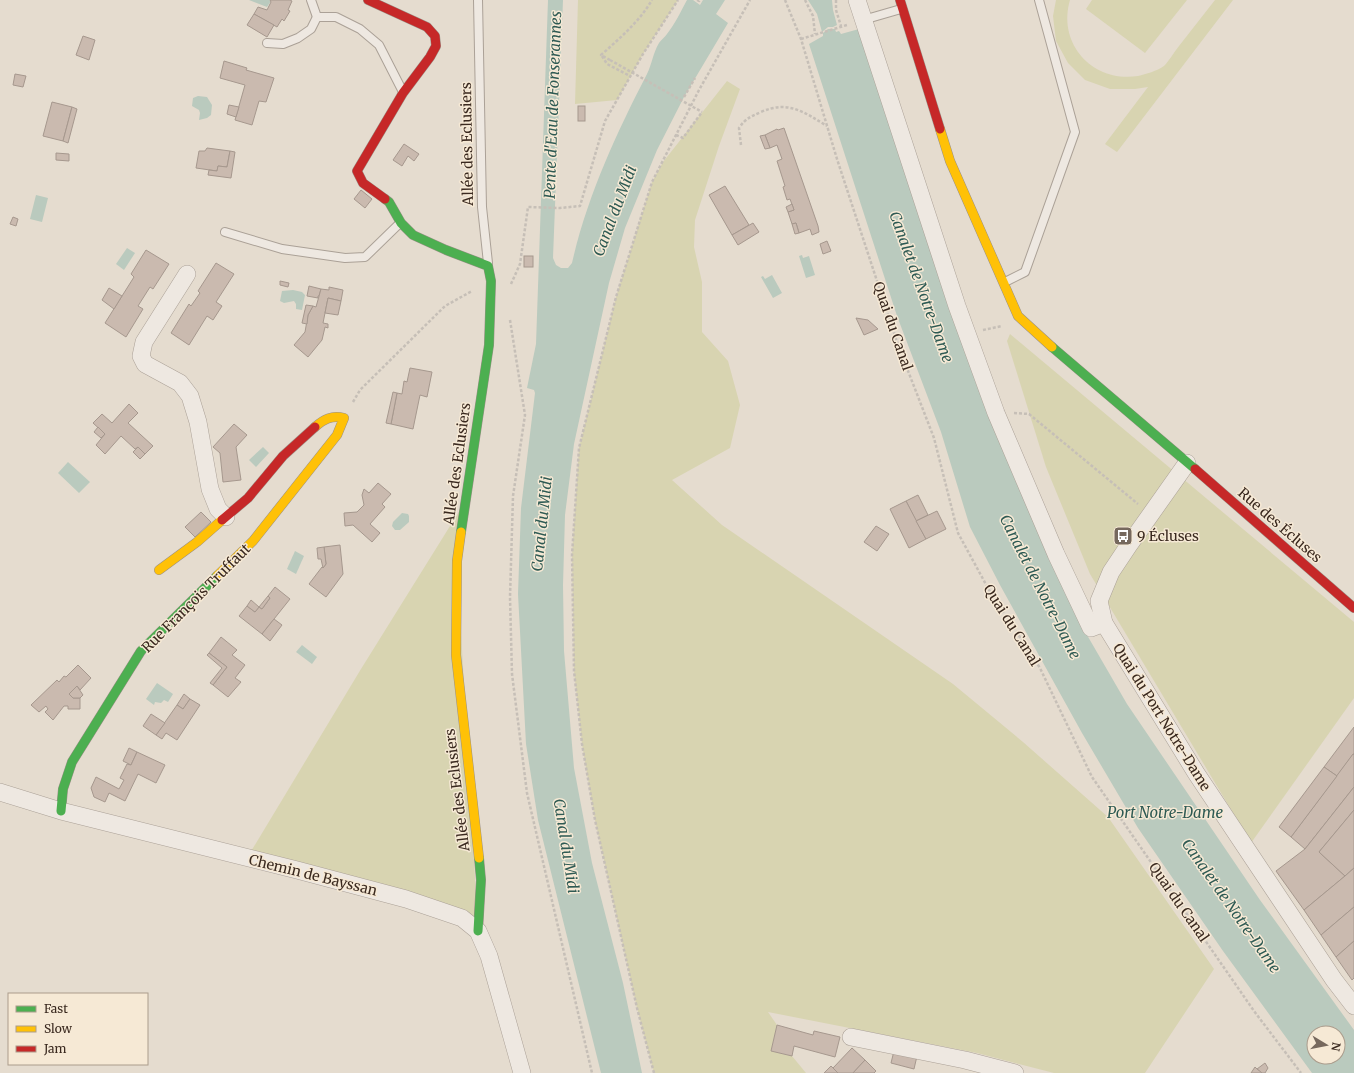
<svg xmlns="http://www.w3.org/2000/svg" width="1354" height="1073" font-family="Merriweather,serif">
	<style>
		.green { fill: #d8d4b1 }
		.water { fill: #bacabe; fill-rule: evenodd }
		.building { fill: #cabaaf; stroke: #a6988e }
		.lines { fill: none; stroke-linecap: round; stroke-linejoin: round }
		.lane-casing { stroke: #aba197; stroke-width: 10 }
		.street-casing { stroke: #aba197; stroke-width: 18 }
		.fast-casing { stroke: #9b9188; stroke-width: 10 }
		.slow-casing { stroke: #9b9188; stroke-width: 10 }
		.jam-casing { stroke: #9b9188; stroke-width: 10 }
		.path { stroke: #c6bfb7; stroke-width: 2.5; stroke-dasharray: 3 2; stroke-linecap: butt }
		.lane { stroke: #eee8e1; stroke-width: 8 }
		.street { stroke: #eee8e1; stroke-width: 17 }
		.fast { stroke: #4caf50; stroke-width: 9 }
		.slow { stroke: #ffc107; stroke-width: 9 }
		.jam { stroke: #c62828; stroke-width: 9 }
		.path-bridge { stroke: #c6bfb7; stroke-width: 2.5; stroke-dasharray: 3 2; stroke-linecap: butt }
		.labels { text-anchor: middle; stroke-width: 3; stroke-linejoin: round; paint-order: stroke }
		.street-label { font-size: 14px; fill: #3a291f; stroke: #f6e9d5 }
		.poi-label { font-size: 14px; fill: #3a291f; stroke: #f6e9d5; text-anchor: start }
		.water-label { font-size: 15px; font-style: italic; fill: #2e5a53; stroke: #f6e9d5 }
	</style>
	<rect width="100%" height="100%" fill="#e5dccf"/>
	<g class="green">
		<path d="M 578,0 L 678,0 L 643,54 L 617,100 L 575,104 Z"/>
		<path d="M 1056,0 L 1070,0 C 1057,44 1093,83 1138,76 C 1146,74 1157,71 1164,66 C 1169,61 1174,52 1179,46 C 1191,31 1203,15 1215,0 L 1233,0 L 1117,152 L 1105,144 L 1148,87 L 1135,89 L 1110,89 L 1085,80 L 1068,63 L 1056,41 L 1053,16 Z"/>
		<path d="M 1092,0 L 1187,0 L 1145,53 L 1086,9 Z"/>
		<path d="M 727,81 L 740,89 L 719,146 L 695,220 L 694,247 L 702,282 L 702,332 L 728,361 L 740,405 L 730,448 L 672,480 L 722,525 L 953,684 L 1023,742 L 1108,817 L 1214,969 L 1145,1073 L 1054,1073 L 977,1053 L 768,1012 L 777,1025 L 771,1051 L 792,1056 L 806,1073 L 654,1073 L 637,1008 L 595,820 L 582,744 L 574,671 L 572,555 L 579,448 L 616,297 L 652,182 L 663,162 Z"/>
		<path d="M 1010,334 L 1354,622 L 1354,698 L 1251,843 L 1090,574 L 1046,467 L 1007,341 Z"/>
		<path d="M 460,510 L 457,561 L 478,931 L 462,918 L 247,858 L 361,669 Z"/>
	</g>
	<g class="water">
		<path d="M 249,0 L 269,0 L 271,1 L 267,7 Z"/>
		<path d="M 548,0 L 563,0 L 553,258 L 556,265 L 561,268 L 568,268 L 572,263 C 587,197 616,134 647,74 C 652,64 653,53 659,43 C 661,40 665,37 667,34 C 675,24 681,11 687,0 L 693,0 L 700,5 L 703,0 L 725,0 L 716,14 L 728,23 L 684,97 L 657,150 L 625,228 L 609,283 L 574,444 L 565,515 L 563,585 L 564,651 L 574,768 L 592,863 L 623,983 L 642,1073 L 601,1073 L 538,820 L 526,744 L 518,594 L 521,508 L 535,393 L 534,390 L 527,388 L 536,344 Z"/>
		<path d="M 808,0 L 832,0 L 833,10 L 837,25 L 833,27 L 828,27 L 822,32 L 817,14 Z"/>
		<path d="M 828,29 L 835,29 L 836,32 L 839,31 L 841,34 L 859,29 L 1087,635 L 1127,704 L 1260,900 L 1354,1030 L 1354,1073 L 1312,1073 L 1223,951 L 1138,828 L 1082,733 L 1000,585 L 970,527 L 941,432 L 897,316 L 809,44 L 823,36 L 823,33 ZM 1314,1033 L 1338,1033 L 1338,1057 L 1314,1057 Z"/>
		<path d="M 198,96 L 207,97 L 212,105 L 211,115 L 207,118 L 199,120 L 200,113 L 199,110 L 192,106 L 193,98 Z"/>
		<path d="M 36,195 L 48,198 L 42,222 L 30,219 Z"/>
		<path d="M 127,248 L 135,253 L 124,270 L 116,264 Z"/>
		<path d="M 802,255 L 803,258 L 809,256 L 815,275 L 806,278 L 799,256 Z"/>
		<path d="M 772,275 L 782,293 L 773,298 L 761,277 L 763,276 L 765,279 Z"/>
		<path d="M 293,290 L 302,292 L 305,295 L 302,310 L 296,309 L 296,304 L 294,301 L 284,303 L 280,301 L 282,291 Z"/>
		<path d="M 263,447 L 269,453 L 256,467 L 249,460 Z"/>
		<path d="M 68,462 L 90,482 L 79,493 L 58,473 Z"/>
		<path d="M 402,513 L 408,514 L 409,516 L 409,522 L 400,530 L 395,530 L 392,526 L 393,522 Z"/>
		<path d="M 295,551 L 304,556 L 296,574 L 287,569 Z"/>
		<path d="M 302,645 L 317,657 L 312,664 L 296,652 Z"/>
		<path d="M 157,683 L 173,694 L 168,702 L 164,700 L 161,703 L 155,702 L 154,705 L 146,699 Z"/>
	</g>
	<g class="building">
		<path d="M 270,0 L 290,0 L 292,1 L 288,10 L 290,11 L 284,21 L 282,19 L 277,27 L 254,14 L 258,7 L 267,10 L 271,2 Z"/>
		<path d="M 254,14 L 274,25 L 267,37 L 247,25 Z"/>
		<path d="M 83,36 L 95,40 L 89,60 L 76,55 Z"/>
		<path d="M 224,61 L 247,68 L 246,70 L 274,78 L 266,102 L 259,101 L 252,125 L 235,120 L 245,85 L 220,78 Z"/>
		<path d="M 15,74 L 26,76 L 23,87 L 13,85 Z"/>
		<path d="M 52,102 L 72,107 L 63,141 L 43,136 Z"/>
		<path d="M 229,105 L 239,107 L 236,117 L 227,114 Z"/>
		<rect x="578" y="106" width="7" height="15"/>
		<path d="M 72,107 L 77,109 L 68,143 L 63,141 Z"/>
		<path d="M 784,128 L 818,226 L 819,232 L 812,235 L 810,229 L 799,233 L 796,223 L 792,224 L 788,212 L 794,210 L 790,199 L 787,200 L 783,187 L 785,186 L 777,161 L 782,159 L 777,145 L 770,148 L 765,135 L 777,129 L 778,130 Z"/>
		<path d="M 765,135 L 770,148 L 765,149 L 760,136 Z"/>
		<path d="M 404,144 L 419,154 L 414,161 L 408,156 L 402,166 L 393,160 Z"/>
		<path d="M 207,148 L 230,151 L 227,167 L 218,166 L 217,171 L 196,168 L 199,151 L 205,151 Z"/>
		<path d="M 230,151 L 235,152 L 231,178 L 208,175 L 209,170 L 217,171 L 218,166 L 227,167 Z"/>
		<path d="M 56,153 L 69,154 L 69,161 L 56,160 Z"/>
		<path d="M 725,186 L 749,225 L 732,235 L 709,195 Z"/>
		<path d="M 361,190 L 372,199 L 365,208 L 354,199 Z"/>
		<path d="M 792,204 L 794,210 L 788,212 L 786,207 Z"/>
		<path d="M 13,217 L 18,219 L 16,226 L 10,224 Z"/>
		<path d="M 753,223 L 759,232 L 738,245 L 732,235 Z"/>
		<path d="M 796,223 L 799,233 L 795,234 L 792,224 Z"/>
		<path d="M 827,241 L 831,251 L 823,254 L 820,244 Z"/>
		<path d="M 146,250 L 169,264 L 153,289 L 150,287 L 138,306 L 143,309 L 126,337 L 105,323 L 134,277 L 131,274 Z"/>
		<rect x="524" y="256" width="9" height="11"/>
		<path d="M 216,263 L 234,274 L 216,302 L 222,306 L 213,320 L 207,316 L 189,345 L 171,333 L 189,304 L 191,306 L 200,293 L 198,291 Z"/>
		<path d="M 280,281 L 289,283 L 288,287 L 280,285 Z"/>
		<path d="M 309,286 L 321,289 L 319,296 L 318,296 L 318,298 L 307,296 Z"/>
		<path d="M 329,287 L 343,290 L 341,301 L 328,298 L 323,323 L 328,324 L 328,328 L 325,327 L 322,340 L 308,357 L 294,345 L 305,332 L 308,315 L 313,306 L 316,307 L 321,289 L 329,290 Z"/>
		<path d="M 109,288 L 122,296 L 114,309 L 102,300 Z"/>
		<path d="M 328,298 L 341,301 L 338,315 L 325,313 Z"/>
		<path d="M 306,305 L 313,306 L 308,315 L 307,324 L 302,323 Z"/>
		<path d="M 856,318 L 868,320 L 878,329 L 864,335 Z"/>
		<path d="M 410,368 L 432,372 L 427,397 L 420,395 L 413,429 L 391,424 L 397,393 L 402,394 L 404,381 L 407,382 Z"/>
		<path d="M 393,392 L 397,393 L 391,424 L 386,423 Z"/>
		<path d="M 129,404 L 138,413 L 128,423 L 153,446 L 145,454 L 138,447 L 135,449 L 121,436 L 105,454 L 96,445 L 105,434 L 93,423 L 102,414 L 112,423 Z"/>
		<path d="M 234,424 L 247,435 L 236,447 L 241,480 L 223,482 L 220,453 L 213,447 Z"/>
		<path d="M 98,427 L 105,434 L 101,438 L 94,432 Z"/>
		<path d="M 138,447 L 145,454 L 140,459 L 133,452 Z"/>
		<path d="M 378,483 L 391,494 L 382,504 L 385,507 L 370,524 L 380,533 L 372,542 L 353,525 L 345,526 L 344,513 L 357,512 L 364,505 L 362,495 L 364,489 L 369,493 Z"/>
		<path d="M 918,495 L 928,515 L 916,521 L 906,501 Z"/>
		<path d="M 906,501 L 926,539 L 909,548 L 890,509 Z"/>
		<path d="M 937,511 L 946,529 L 926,539 L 916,521 Z"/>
		<path d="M 201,512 L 211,522 L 195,537 L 185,527 Z"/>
		<path d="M 876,526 L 889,534 L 877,551 L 864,542 Z"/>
		<path d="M 340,545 L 343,574 L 326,597 L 309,584 L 322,567 L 323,568 L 326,564 L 324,547 Z"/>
		<path d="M 324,547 L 326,564 L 323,568 L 321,559 L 318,559 L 317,548 Z"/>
		<path d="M 275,587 L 290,599 L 262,634 L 239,616 L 247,606 L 255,612 L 259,607 L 262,609 L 270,598 L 268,596 Z"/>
		<path d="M 268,596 L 270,598 L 262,609 L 259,607 Z"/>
		<path d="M 251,600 L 259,607 L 255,612 L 247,606 Z"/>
		<path d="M 274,619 L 282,625 L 270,641 L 262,634 Z"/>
		<path d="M 221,637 L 237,650 L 232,655 L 245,665 L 235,678 L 241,682 L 228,697 L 213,685 L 227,667 L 209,653 Z"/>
		<path d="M 209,653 L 227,667 L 213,685 L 210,683 L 222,668 L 207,655 Z"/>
		<path d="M 78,665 L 91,678 L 80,690 L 77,686 L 69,694 L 73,698 L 80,698 L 80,709 L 68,709 L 68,706 L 64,706 L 53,720 L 45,712 L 48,709 L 46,706 L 39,712 L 31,705 L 57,680 L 59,682 L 64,676 L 66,677 Z"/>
		<path d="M 77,686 L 83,695 L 80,698 L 73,698 L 69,694 Z"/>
		<path d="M 184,694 L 190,699 L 183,709 L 177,705 Z"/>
		<path d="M 190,699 L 200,705 L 177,740 L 166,733 L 162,739 L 156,735 L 177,705 L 183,709 Z"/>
		<path d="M 151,714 L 165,723 L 156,735 L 143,726 Z"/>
		<path d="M 1354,727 L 1354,753 L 1337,776 L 1324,767 Z"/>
		<path d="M 129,748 L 137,752 L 131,765 L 123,761 Z"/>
		<path d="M 137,752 L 165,765 L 156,783 L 138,774 L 125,801 L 109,793 L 105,802 L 94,797 L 91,788 L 96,777 L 119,789 L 124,780 L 120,778 L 127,764 L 131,765 Z"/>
		<path d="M 1353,754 L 1354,755 L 1354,787 L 1305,849 L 1291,837 Z"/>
		<path d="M 1324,767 L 1337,776 L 1291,837 L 1279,827 Z"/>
		<path d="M 1354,787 L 1354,810 L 1319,852 L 1345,876 L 1304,910 L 1276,871 L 1305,849 Z"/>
		<path d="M 1354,810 L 1354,868 L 1345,876 L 1319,852 Z"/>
		<path d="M 1354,868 L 1354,907 L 1321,935 L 1304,910 L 1345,876 Z"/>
		<path d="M 1354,907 L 1354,941 L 1336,957 L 1321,935 Z"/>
		<path d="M 1354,941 L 1354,978 L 1352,980 L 1336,957 Z"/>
		<path d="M 777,1025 L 813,1035 L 814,1031 L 840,1037 L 835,1057 L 794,1046 L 792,1056 L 771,1051 Z"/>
		<path d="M 852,1048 L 865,1060 L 853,1073 L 838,1073 L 833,1068 Z"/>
		<path d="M 894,1051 L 917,1056 L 914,1069 L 891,1063 Z"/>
		<path d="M 865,1060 L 876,1071 L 874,1073 L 853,1073 Z"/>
		<path d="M 1265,1063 L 1268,1068 L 1265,1073 L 1262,1073 L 1257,1069 Z"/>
		<path d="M 831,1066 L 838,1073 L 824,1073 Z"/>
		<path d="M 1255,1067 L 1257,1069 L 1262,1073 L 1251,1073 Z"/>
	</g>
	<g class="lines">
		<defs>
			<g id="lane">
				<path d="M 311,0 L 317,17"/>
				<path d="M 478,0 L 482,207 L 488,263"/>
				<path d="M 863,20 L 901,9"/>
				<path d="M 267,43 L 283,44 L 298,38 L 311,29 L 317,17 L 336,17 L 360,29 L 379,45 L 402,90"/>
				<path d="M 225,232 L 282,249 L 345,258 L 365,257 L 400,223"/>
				<path d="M 1005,282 L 1025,272 L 1075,132 L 1039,0"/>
			</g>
			<g id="street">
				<path d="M 857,0 L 957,306 L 996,413 L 1056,554 L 1091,628 L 1104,623"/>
				<path d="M 187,274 L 144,342 L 141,356 L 145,364 L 180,383 L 190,396 L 198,422 L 210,489 L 218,509 L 226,517"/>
				<path d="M 1187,463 L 1129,545 L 1111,572 L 1099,601 L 1104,623 L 1196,773 L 1334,980 L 1354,1006"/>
				<path d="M 0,792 L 61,811 L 297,870 L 406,899 L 462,918 L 478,931 L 489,956 L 522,1073"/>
				<path d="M 851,1037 L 965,1060 L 1015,1073"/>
			</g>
			<g id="fast">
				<path d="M 385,199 L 389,202 L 401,223 L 413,235 L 446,250 L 488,266 L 491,281 L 489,345 L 461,532"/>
				<path d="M 1052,347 L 1195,469"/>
				<path d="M 61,811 L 63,789 L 72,762 L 141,651 L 217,576"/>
				<path d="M 478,931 L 481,880 L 479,858"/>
			</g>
			<g id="slow">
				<path d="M 940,129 L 950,161 L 1018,316 L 1052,347"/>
				<path d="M 461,532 L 457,561 L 456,655 L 479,858"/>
				<path d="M 159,570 L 197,542 L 222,520"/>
				<path d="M 217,576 L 253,541 L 337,435 L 344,418 C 332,415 324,419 315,427"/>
			</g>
			<g id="jam">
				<path d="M 368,0 L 427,27 L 435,36 L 436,46 L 430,57 L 403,93 L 357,171 L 363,183 L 385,199"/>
				<path d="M 900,0 L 940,129"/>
				<path d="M 1195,469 L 1354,608"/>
				<path d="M 222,520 L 248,498 L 283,456 L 315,427"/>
			</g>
		</defs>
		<use href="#lane" class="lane-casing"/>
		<use href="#street" class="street-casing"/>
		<use href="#fast" class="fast-casing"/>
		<use href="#slow" class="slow-casing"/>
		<use href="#jam" class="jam-casing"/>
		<g class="path">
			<path d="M 697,0 L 699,1 L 700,0"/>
			<path d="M 785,0 L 801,39 L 837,159 L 898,345 L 934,438 L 958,533 L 989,590 L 1040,668 L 1092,777 L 1254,1011 L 1301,1073"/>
			<path d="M 805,0 L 813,16 L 815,34"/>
			<path d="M 836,0 L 836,10 L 841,26"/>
			<path d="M 801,39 L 847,25"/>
			<path d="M 602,56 L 607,64 L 630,76"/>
			<path d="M 610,60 L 601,55 C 620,38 639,22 652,0"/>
			<path d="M 684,97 L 695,78"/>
			<path d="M 676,135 L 683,138 L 702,112"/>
			<path d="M 741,145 L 739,128 C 746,118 750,117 761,112 C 788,100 804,112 827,126"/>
			<path d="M 511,284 L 520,264 L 528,207 L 560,208 L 580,206 L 605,121 L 643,54 L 678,0"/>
			<path d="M 510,320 L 525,415 L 513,496 L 510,597 L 512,674 L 527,793 L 592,1073"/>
			<path d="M 983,330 L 1002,326"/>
			<path d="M 353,402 L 360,390 L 445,306 L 472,291"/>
			<path d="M 1014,413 L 1029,414 L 1138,504"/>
			<path d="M 654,1073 L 637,1008 L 595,820 L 582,744 L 574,671 L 572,555 L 579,448 L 616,297 L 652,182 L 699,90 L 750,0"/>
		</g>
		<use href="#lane" class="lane"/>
		<use href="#street" class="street"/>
		<use href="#fast" class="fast"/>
		<use href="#slow" class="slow"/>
		<use href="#jam" class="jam"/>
		<path class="path-bridge" d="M 610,60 L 702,112"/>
	</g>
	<defs>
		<symbol id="bus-square" viewBox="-11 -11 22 22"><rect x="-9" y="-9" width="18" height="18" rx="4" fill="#76685d" stroke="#f6e9d5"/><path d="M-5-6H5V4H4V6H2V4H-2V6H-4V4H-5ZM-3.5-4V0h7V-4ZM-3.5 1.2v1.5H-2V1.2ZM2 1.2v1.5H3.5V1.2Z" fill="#fff"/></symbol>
	</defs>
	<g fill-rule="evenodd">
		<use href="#bus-square" x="1112" y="525" width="22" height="22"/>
	</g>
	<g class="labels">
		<g class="street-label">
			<text transform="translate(467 144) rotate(-91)" y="5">Allée des Eclusiers</text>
			<text transform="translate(893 326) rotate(71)" y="5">Quai du Canal</text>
			<text transform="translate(457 464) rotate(-82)" y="5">Allée des Eclusiers</text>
			<text transform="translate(1280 525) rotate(41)" y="5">Rue des Écluses</text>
			<text transform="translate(196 598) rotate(-45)" y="5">Rue François Truffaut</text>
			<text transform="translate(1012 625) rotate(58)" y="5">Quai du Canal</text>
			<text transform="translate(1162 717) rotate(58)" y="5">Quai du Port Notre-Dame</text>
			<text transform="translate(457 790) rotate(-97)" y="5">Allée des Eclusiers</text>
			<text transform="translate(313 875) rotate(14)" y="5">Chemin de Bayssan</text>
			<text transform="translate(1179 902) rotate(55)" y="5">Quai du Canal</text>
		</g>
		<g class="poi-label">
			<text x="1137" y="541">9 Écluses</text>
		</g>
		<g class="water-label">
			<text transform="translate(553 105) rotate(-88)" y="5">Pente d'Eau de Fonserannes</text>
			<text transform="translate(615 211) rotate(-69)" y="5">Canal du Midi</text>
			<text transform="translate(921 287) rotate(70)" y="5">Canalet de Notre-Dame</text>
			<text transform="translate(542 524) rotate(-84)" y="5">Canal du Midi</text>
			<text transform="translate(1040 587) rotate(63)" y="5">Canalet de Notre-Dame</text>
			<text x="1165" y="818">Port Notre-Dame</text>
			<text transform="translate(566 846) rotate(81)" y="5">Canal du Midi</text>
			<text transform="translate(1231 906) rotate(55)" y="5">Canalet de Notre-Dame</text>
		</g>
	</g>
	<rect x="8" y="993" width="140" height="72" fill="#f6e9d5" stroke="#ab9c8c"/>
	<rect x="16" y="1006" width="20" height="6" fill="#4caf50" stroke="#ab9c8c"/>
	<text x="44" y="1013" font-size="12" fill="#3a291f">Fast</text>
	<rect x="16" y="1026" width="20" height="6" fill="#ffc107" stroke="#ab9c8c"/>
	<text x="44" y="1033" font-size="12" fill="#3a291f">Slow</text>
	<rect x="16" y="1046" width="20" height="6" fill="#c62828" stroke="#ab9c8c"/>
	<text x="44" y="1053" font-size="12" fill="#3a291f">Jam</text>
	<g transform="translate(1326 1045) rotate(100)"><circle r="19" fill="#f6e9d5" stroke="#ab9c8c"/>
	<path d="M0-3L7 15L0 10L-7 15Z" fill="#76685d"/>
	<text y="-6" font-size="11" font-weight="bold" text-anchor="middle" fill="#3a291f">N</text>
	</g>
</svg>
